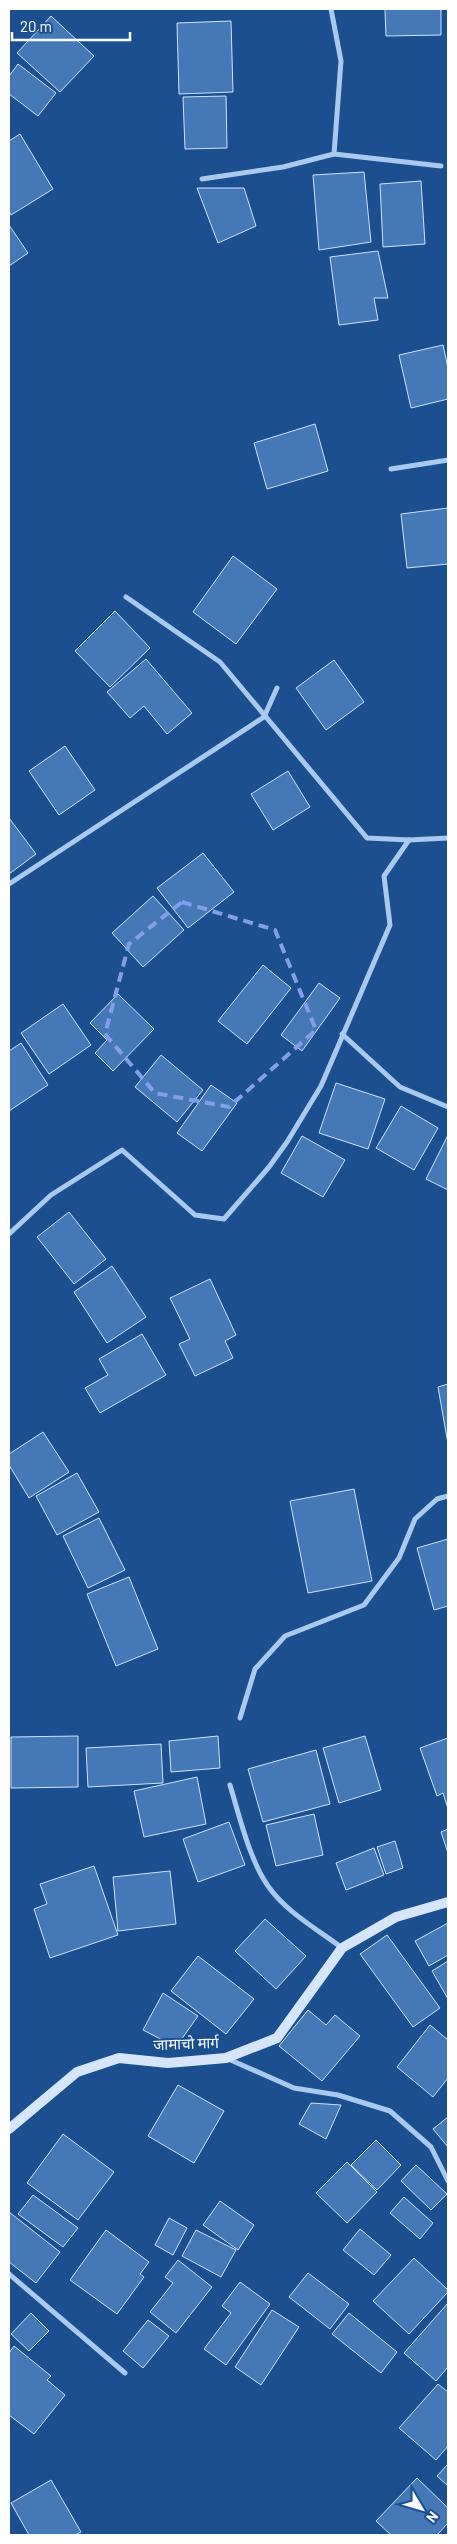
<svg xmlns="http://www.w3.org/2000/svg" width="457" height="2544" font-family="Barlow,'Noto Sans Devanagari',sans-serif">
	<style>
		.building { fill: #4478b7; stroke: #cfe3fa }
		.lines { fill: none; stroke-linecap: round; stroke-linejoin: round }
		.street { stroke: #a9c9ee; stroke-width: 5 }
		.secondary { stroke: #d6e6fa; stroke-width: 10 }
		.marked { fill: none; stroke: #839eea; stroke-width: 4; stroke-dasharray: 10 6; stroke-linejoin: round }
		.labels { text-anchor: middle; stroke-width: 4; stroke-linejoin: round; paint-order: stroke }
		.street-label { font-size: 15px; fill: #fff; stroke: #1b4f8f }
	</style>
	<rect width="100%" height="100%" fill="#1b4f8f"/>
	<g class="building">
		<path d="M 385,9 L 441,9 L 441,35 L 386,36 Z"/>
		<path d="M 51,16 L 94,56 L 60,92 L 17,53 Z"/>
		<path d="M 231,21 L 233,92 L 179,94 L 177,23 Z"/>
		<path d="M 18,64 L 56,93 L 38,116 L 9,94 L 9,76 Z"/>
		<path d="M 226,96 L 227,148 L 185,149 L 183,97 Z"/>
		<path d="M 20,134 L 53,189 L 11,215 L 9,211 L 9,141 Z"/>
		<path d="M 364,172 L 371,242 L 319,250 L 313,175 Z"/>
		<path d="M 421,181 L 425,244 L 383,247 L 380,184 Z"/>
		<path d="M 197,188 L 244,188 L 256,226 L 218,243 Z"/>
		<path d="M 9,225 L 28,253 L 9,266 Z"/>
		<path d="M 378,251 L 388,298 L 374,298 L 378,320 L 339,325 L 330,257 Z"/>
		<path d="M 443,345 L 448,368 L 448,399 L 411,408 L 399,355 Z"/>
		<path d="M 315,424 L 328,471 L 267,489 L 254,443 Z"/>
		<path d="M 448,508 L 448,564 L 407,568 L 401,514 Z"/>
		<path d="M 233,556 L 277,589 L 236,644 L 193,612 Z"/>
		<path d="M 115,611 L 150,648 L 110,687 L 75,651 Z"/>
		<path d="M 146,659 L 192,713 L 167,734 L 144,706 L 130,718 L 107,692 Z"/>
		<path d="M 334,660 L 364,702 L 326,730 L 296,688 Z"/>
		<path d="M 65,746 L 95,790 L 59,815 L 29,771 Z"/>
		<path d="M 288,771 L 310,807 L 273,830 L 251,794 Z"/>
		<path d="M 9,818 L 36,854 L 9,874 Z"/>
		<path d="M 203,853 L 234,892 L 188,928 L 157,888 Z"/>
		<path d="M 153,896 L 184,930 L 143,967 L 112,933 Z"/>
		<path d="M 263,965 L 291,988 L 247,1044 L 218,1021 Z"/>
		<path d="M 319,983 L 340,998 L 302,1051 L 281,1035 Z"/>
		<path d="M 118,994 L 154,1029 L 113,1071 L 95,1053 L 107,1040 L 90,1023 Z"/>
		<path d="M 63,1004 L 91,1045 L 49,1074 L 21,1033 Z"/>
		<path d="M 21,1043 L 48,1085 L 9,1111 L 9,1051 Z"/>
		<path d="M 161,1055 L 203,1090 L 177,1122 L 135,1087 Z"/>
		<path d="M 336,1083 L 385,1099 L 368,1149 L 319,1133 Z"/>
		<path d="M 211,1085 L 237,1103 L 202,1151 L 177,1133 Z"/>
		<path d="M 401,1106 L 438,1128 L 414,1170 L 376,1148 Z"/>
		<path d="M 448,1135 L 448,1190 L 426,1179 Z"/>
		<path d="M 302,1136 L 345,1160 L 323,1197 L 281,1173 Z"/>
		<path d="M 69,1212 L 106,1259 L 74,1284 L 37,1237 Z"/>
		<path d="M 112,1266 L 146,1317 L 107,1343 L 74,1292 Z"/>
		<path d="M 210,1279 L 236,1335 L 225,1341 L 233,1358 L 195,1376 L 179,1344 L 190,1339 L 170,1298 Z"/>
		<path d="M 142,1334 L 166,1375 L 100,1413 L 85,1388 L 108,1375 L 99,1359 Z"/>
		<path d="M 448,1384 L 448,1444 L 438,1387 Z"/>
		<path d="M 43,1432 L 69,1472 L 29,1498 L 9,1465 L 9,1454 Z"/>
		<path d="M 77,1473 L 99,1512 L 57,1535 L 36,1496 Z"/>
		<path d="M 354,1489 L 372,1581 L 308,1593 L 290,1501 Z"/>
		<path d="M 99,1518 L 125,1570 L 88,1588 L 63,1536 Z"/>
		<path d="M 448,1539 L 448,1606 L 434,1610 L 417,1548 Z"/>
		<path d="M 129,1577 L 158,1649 L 116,1666 L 87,1594 Z"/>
		<path d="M 78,1736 L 78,1787 L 11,1788 L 11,1737 Z"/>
		<path d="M 218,1736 L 220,1768 L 171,1772 L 169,1741 Z"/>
		<path d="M 365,1736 L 381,1790 L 339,1803 L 323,1748 Z"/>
		<path d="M 448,1738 L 448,1809 L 443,1793 L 437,1796 L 420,1748 Z"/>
		<path d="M 161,1744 L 163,1783 L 88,1787 L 86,1748 Z"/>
		<path d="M 316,1750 L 330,1804 L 263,1822 L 248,1769 Z"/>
		<path d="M 197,1777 L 206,1824 L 144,1837 L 134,1791 Z"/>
		<path d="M 314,1814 L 323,1855 L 276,1866 L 266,1825 Z"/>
		<path d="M 229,1822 L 245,1865 L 198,1882 L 183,1839 Z"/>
		<path d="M 448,1829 L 448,1853 L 441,1832 Z"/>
		<path d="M 395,1841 L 403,1868 L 386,1874 L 377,1847 Z"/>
		<path d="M 374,1848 L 384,1875 L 346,1890 L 336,1863 Z"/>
		<path d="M 94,1866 L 118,1935 L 50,1958 L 34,1909 L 47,1904 L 40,1884 Z"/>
		<path d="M 170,1871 L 176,1924 L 118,1931 L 113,1877 Z"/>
		<path d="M 265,1919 L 306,1956 L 276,1989 L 235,1951 Z"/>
		<path d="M 448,1923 L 448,1955 L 429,1966 L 415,1941 Z"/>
		<path d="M 387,1935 L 440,2008 L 413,2027 L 360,1954 Z"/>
		<path d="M 198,1956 L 254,1999 L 226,2034 L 171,1991 Z"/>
		<path d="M 448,1961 L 448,1999 L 432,1971 Z"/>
		<path d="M 163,1993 L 198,2016 L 176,2047 L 143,2030 Z"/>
		<path d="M 308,2010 L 326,2025 L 335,2015 L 360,2036 L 322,2081 L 279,2046 Z"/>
		<path d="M 430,2025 L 448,2040 L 448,2078 L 433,2097 L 397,2067 Z"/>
		<path d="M 178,2085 L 224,2111 L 194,2163 L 148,2136 Z"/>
		<path d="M 311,2103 L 341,2105 L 326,2139 L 299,2124 Z"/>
		<path d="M 448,2117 L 448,2147 L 433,2129 Z"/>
		<path d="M 63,2134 L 114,2172 L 78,2220 L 27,2183 Z"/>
		<path d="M 376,2140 L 401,2165 L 377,2190 L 351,2165 Z"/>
		<path d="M 347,2162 L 377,2192 L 347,2223 L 316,2193 Z"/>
		<path d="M 416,2165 L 447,2194 L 431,2210 L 401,2181 Z"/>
		<path d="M 33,2195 L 78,2228 L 63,2247 L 18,2214 Z"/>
		<path d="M 404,2197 L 433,2223 L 420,2239 L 390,2213 Z"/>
		<path d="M 220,2201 L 254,2225 L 238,2250 L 203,2225 Z"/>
		<path d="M 9,2212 L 60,2252 L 36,2283 L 9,2262 Z"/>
		<path d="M 169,2218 L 187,2228 L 173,2255 L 155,2245 Z"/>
		<path d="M 360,2229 L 391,2255 L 374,2275 L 343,2250 Z"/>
		<path d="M 106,2230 L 149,2262 L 140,2274 L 144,2277 L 117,2314 L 70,2280 Z"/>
		<path d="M 196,2230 L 236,2250 L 221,2277 L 182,2256 Z"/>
		<path d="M 414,2258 L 448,2290 L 448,2292 L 409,2334 L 373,2301 Z"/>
		<path d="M 178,2260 L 212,2287 L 176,2333 L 150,2312 L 173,2283 L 165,2277 Z"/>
		<path d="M 308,2273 L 349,2304 L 330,2329 L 289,2297 Z"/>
		<path d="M 240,2282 L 270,2304 L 226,2365 L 204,2349 L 231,2313 L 222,2306 Z"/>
		<path d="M 448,2303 L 448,2367 L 436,2381 L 404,2353 Z"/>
		<path d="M 272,2310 L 299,2327 L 261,2385 L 235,2367 Z"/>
		<path d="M 31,2313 L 49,2331 L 29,2351 L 11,2334 Z"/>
		<path d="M 349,2313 L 397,2352 L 381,2373 L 332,2334 Z"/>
		<path d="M 148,2320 L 169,2336 L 143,2368 L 123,2351 Z"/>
		<path d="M 14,2346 L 51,2376 L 47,2380 L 65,2395 L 34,2434 L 9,2415 L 9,2353 Z"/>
		<path d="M 438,2384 L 448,2392 L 448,2446 L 436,2460 L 399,2428 Z"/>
		<path d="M 448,2464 L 448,2486 L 437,2476 Z"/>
		<path d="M 417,2478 L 448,2508 L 448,2523 L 437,2535 L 391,2535 L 376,2521 Z"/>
		<path d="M 51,2480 L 81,2532 L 75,2535 L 29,2535 L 11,2503 Z"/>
	</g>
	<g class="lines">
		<g class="street">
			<path d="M 334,154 L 441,166"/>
			<path d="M 202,179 L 283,167 L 334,154 L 341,61 L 331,9"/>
			<path d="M 391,469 L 448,460"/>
			<path d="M 126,597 L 220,662 L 367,838 L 409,840 L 448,838"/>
			<path d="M 9,884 L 264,717 L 277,688"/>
			<path d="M 342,1034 L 400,1087 L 448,1107"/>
			<path d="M 9,1234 L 51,1195 L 122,1150 L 195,1215 L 224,1219 L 269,1167 L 287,1142 L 321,1086 L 390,925 L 384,876 L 409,840"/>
			<path d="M 240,1718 L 255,1669 L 285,1636 L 364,1605 L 399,1558 L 415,1519 L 437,1499 L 448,1496"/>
			<path d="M 230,1785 C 239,1815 250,1861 268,1886 C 286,1912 317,1929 342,1948"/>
			<path d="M 226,2058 L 294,2088 L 338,2095 L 390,2111 L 431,2147 L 448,2181"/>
			<path d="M 9,2274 L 125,2373"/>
		</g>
		<path class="secondary" d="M 9,2129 L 77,2072 L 119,2058 L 168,2063 L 226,2058 L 277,2038 L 342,1948 L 396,1917 L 448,1902"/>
	</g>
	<path class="marked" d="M 182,902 L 275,930 L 316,1030 L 229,1107 L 155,1093 L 105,1034 L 129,944 Z"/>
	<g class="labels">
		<g class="street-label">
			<text transform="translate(186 2044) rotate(-2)" y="5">जामाचो मार्ग</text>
		</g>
	</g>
	<rect width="457" height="2544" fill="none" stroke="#ffffff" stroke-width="20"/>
	<g transform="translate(422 2509) rotate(128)" stroke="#1b4f8f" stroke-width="4" paint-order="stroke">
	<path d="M0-4L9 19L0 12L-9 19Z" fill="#ffffff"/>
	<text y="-8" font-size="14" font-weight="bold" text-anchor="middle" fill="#ffffff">N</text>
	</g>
	<path d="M12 32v8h118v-8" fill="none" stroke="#ffffff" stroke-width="2.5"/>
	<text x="20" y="32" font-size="15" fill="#ffffff" stroke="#1b4f8f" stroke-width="4" paint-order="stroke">20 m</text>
</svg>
